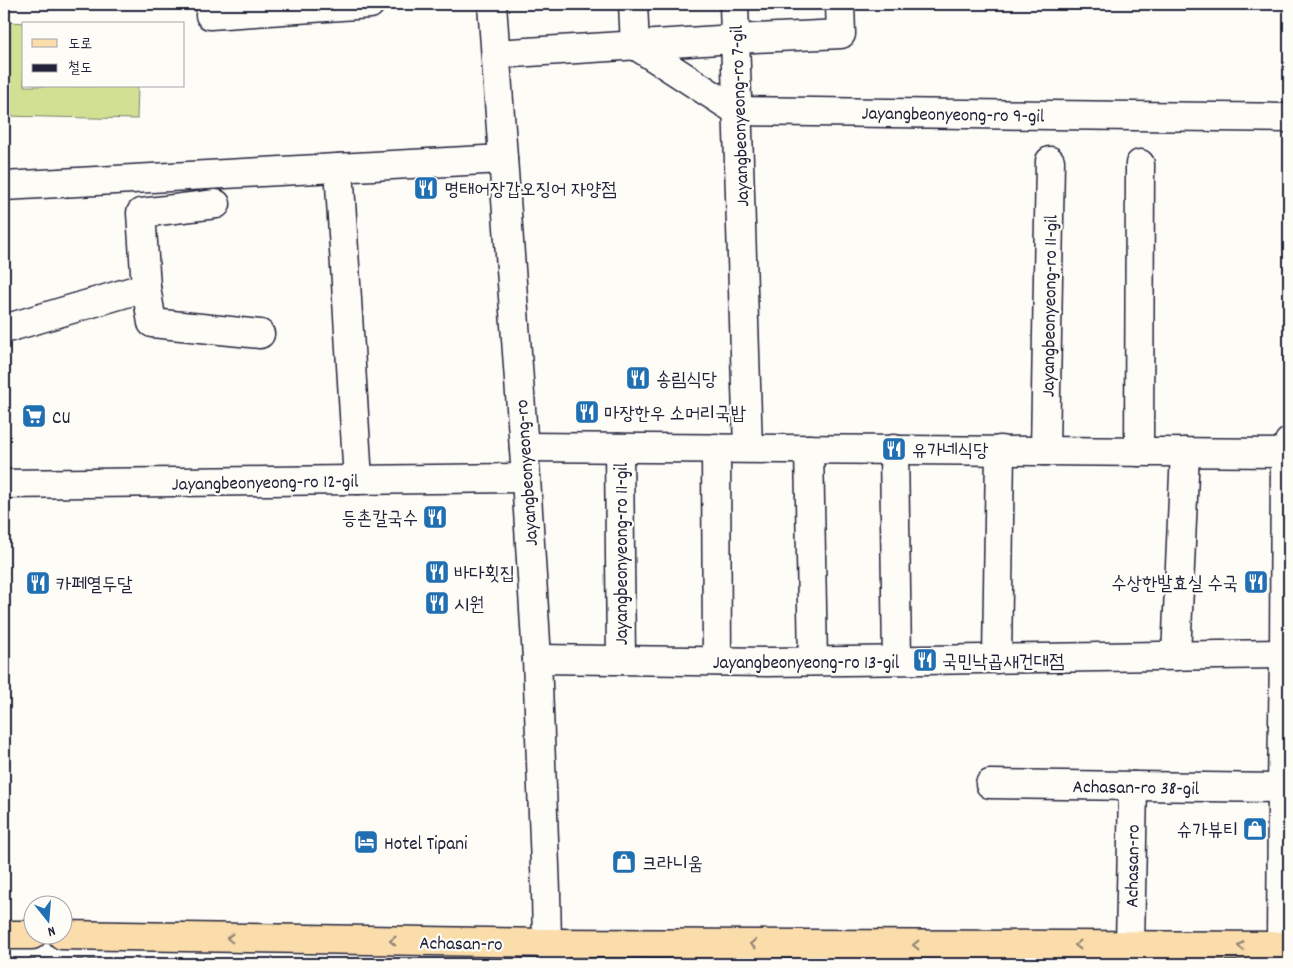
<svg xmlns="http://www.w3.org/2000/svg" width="1293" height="968" font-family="Dekko,'Poor Story',sans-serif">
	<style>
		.green { fill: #d2e094; stroke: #7a8168 }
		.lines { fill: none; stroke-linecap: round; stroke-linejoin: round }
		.minor-casing { stroke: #22223b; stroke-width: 31 }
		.major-casing { stroke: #22223b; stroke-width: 31 }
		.minor { stroke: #fdfcf7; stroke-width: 28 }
		.major { stroke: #faddab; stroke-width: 28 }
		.rail { stroke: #22223b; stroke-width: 4; stroke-dasharray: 8 4; stroke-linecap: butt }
		.oneway { stroke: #8e8073 }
		.labels { text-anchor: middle; stroke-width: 4.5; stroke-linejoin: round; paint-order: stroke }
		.street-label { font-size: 19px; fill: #22223b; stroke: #fdfcf7 }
		.poi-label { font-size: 19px; fill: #22223b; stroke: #fdfcf7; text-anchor: start }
	</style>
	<rect width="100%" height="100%" fill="#fdfcf7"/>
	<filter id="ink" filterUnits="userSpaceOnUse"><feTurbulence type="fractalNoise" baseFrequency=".02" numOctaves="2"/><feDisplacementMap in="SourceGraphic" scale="10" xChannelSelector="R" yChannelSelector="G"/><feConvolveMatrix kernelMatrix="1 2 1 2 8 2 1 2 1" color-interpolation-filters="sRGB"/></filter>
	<g filter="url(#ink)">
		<path class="green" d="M 4,22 L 59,24 L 24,24 L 24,86 L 138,86 L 137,119 L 4,116 Z"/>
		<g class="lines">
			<defs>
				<g id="minor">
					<path d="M 492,4 L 526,478 L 537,659 L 546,892 L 547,943 L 555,964"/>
					<path d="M 633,4 L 635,45 L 737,111 L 1289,118"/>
					<path d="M 734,4 L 748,448"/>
					<path d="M 210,15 L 370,4"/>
					<path d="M 496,54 L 735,39 L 841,34 L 840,4"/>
					<path d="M 339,168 L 358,480"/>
					<path d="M 4,186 L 503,159"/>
					<path d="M 216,204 L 141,213 L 146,287 L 152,323 L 260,334"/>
					<path d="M 4,329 L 146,287"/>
					<path d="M 524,447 L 1285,453"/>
					<path d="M 619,448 L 621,660"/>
					<path d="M 716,448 L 717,661"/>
					<path d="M 809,449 L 813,661"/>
					<path d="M 894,449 L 897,660"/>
					<path d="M 1045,451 L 1050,161"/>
					<path d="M 1139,452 L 1140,164"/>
					<path d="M 4,484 L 526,478"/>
					<path d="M 1176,656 L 1185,452"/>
					<path d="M 537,659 L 767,662 L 925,660 L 1284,654"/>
					<path d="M 997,659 L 1000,450"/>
					<path d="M 990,784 L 1282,788"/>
					<path d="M 1130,946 L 1133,786"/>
					<path d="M 1281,946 L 1282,788 L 1284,654 L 1285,453 L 1289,442"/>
				</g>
				<g id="major">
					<path d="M 4,935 L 32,935"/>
					<path d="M 62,935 L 547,943 L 1289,946"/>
				</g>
			</defs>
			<use href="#minor" class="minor-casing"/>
			<use href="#major" class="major-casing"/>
			<use href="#minor" class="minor"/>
			<use href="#major" class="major"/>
			<path class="rail" d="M 4,961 L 483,964"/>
		</g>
		<defs><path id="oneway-chevron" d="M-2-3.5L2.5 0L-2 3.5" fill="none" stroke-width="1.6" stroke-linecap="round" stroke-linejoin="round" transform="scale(1.25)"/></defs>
		<g class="oneway">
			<use href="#oneway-chevron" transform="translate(230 938) rotate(-179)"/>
			<use href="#oneway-chevron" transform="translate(393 941) rotate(-179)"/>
			<use href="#oneway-chevron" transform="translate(753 944) rotate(-180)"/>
			<use href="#oneway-chevron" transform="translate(916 945) rotate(-180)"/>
			<use href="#oneway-chevron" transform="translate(1078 945) rotate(-180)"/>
			<use href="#oneway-chevron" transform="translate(1241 946) rotate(-180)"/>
		</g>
	</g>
	<defs>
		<symbol id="restaurant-square" viewBox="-11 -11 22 22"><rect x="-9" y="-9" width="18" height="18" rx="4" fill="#1f6fb2" stroke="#fdfcf7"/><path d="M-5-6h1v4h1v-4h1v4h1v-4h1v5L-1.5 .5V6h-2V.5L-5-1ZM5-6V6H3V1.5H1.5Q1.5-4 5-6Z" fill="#fff"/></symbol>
		<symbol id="supermarket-square" viewBox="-11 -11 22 22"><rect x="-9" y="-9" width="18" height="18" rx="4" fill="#1f6fb2" stroke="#fdfcf7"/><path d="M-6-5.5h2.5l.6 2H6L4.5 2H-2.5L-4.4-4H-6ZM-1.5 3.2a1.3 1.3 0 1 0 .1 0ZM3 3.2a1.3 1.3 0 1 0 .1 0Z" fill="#fff"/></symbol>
		<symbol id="shop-square" viewBox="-11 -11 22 22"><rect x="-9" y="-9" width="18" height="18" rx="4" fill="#1f6fb2" stroke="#fdfcf7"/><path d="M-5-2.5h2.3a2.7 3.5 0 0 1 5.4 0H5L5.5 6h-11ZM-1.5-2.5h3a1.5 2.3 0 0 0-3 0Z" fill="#fff"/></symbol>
		<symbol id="hotel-square" viewBox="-11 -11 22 22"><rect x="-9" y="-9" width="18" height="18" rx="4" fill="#1f6fb2" stroke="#fdfcf7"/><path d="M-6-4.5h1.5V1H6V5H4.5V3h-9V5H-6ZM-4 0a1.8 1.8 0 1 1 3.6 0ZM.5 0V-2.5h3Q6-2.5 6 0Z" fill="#fff"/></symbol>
	</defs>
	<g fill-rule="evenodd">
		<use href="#restaurant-square" x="412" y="174" width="28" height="28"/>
		<use href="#restaurant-square" x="624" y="364" width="28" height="28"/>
		<use href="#restaurant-square" x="573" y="398" width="28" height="28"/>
		<use href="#supermarket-square" x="20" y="402" width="28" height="28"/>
		<use href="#restaurant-square" x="880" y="435" width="28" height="28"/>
		<use href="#restaurant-square" x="421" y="503" width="28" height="28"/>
		<use href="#restaurant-square" x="423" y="558" width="28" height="28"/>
		<use href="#restaurant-square" x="1242" y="568" width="28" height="28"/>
		<use href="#restaurant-square" x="24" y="569" width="28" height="28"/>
		<use href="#restaurant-square" x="423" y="589" width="28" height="28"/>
		<use href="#restaurant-square" x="911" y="646" width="28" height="28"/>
		<use href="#shop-square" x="1241" y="815" width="28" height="28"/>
		<use href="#hotel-square" x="352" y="828" width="28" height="28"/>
		<use href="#shop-square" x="610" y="848" width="28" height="28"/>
	</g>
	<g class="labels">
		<g class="street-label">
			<text transform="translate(953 113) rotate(1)" y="7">Jayangbeonyeong-ro 9-gil</text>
			<text transform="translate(738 116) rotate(-92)" y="7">Jayangbeonyeong-ro 7-gil</text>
			<text transform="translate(1048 306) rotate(-89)" y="7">Jayangbeonyeong-ro 11-gil</text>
			<text transform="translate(525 473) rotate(-94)" y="7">Jayangbeonyeong-ro</text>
			<text transform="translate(265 481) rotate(-1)" y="7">Jayangbeonyeong-ro 12-gil</text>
			<text transform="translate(620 554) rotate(-90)" y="7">Jayangbeonyeong-ro 11-gil</text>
			<text x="806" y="668">Jayangbeonyeong-ro 13-gil</text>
			<text transform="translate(1136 786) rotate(1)" y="7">Achasan-ro 38-gil</text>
			<text transform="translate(1131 866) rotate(-89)" y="7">Achasan-ro</text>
			<text transform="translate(461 942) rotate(1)" y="7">Achasan-ro</text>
		</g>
		<g class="poi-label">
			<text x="444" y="195">명태어장갑오징어 자양점</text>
			<text x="656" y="385">송림식당</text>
			<text x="604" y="419">마장한우 소머리국밥</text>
			<text x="52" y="423">CU</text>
			<text x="912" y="456">유가네식당</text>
			<text x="418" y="524" text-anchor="end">등촌칼국수</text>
			<text x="454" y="579">바다횟집</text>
			<text x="1238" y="589" text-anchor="end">수상한발효실 수국</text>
			<text x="56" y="590">카페열두달</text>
			<text x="454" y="610">시원</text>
			<text x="942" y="667">국민낙곱새건대점</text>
			<text x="1238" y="836" text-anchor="end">슈가뷰티</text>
			<text x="384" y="849">Hotel Tipani</text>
			<text x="642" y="869">크라니움</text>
		</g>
	</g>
	<rect width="1293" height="968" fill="none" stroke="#fdfcf7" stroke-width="20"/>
	<rect x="10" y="10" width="1273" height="948" fill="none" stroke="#22223b" stroke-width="2" filter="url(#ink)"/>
	<rect x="22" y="22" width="162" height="65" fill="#fdfcf7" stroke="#a5a5ac"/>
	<rect x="32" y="39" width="25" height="8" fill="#faddab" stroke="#a5a5ac"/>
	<text x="68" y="48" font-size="15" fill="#22223b">도로</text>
	<rect x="32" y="64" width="25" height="8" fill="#22223b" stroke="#a5a5ac"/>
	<text x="68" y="72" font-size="15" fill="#22223b">철도</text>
	<g transform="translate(48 920) rotate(163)"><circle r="24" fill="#fdfcf7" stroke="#a5a5ac"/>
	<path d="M0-4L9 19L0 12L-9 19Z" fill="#1f6fb2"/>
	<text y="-8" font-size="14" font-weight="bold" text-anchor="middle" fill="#22223b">N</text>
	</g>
</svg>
